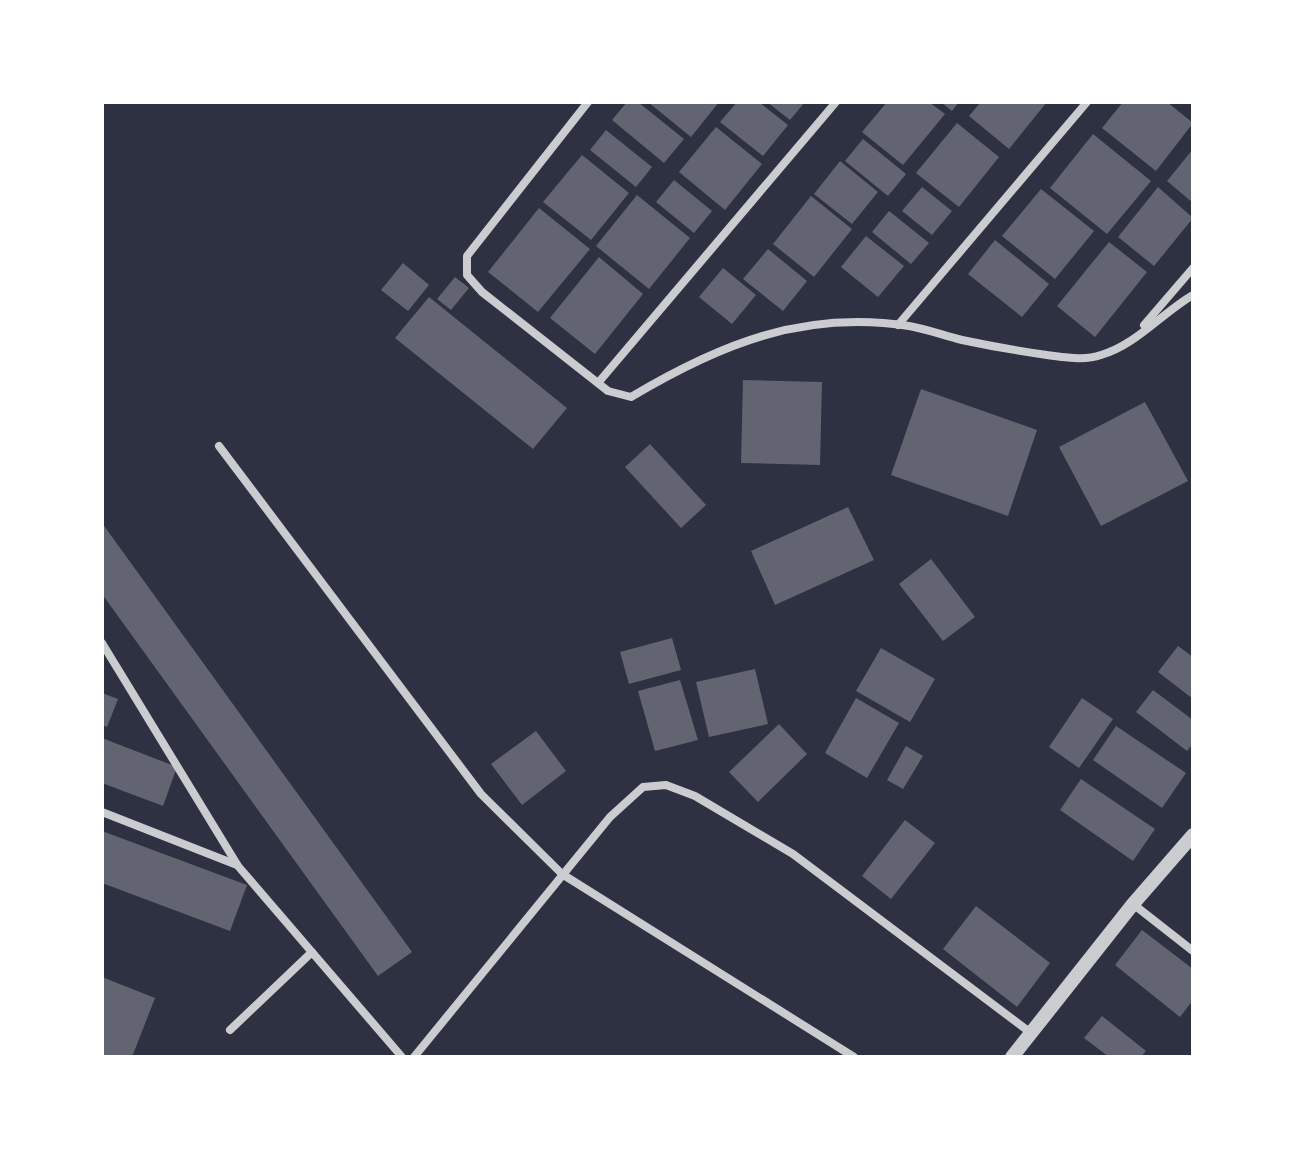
<svg xmlns="http://www.w3.org/2000/svg" width="1295" height="1159" font-family="Mulish,sans-serif">
	<style>
		.building { fill: #626471 }
		.lines { fill: none; stroke-linecap: round; stroke-linejoin: round }
		.minor { stroke: #caccd0; stroke-width: 8 }
		.tertiary { stroke: #caccd0; stroke-width: 14 }
	</style>
	<rect width="100%" height="100%" fill="#2d3142"/>
	<g class="building">
		<path d="M 627,102 L 638,102 L 684,139 L 664,163 L 612,120 Z"/>
		<path d="M 648,102 L 719,102 L 691,137 Z"/>
		<path d="M 737,102 L 759,102 L 788,125 L 763,156 L 720,122 Z"/>
		<path d="M 767,102 L 805,102 L 790,120 Z"/>
		<path d="M 887,102 L 929,102 L 945,114 L 903,165 L 862,132 Z"/>
		<path d="M 941,102 L 959,102 L 952,111 Z"/>
		<path d="M 981,102 L 1047,102 L 1009,149 L 969,116 Z"/>
		<path d="M 1123,102 L 1167,102 L 1193,123 L 1156,171 L 1102,128 Z"/>
		<path d="M 957,123 L 999,157 L 959,207 L 916,173 Z"/>
		<path d="M 716,127 L 762,164 L 725,210 L 679,172 Z"/>
		<path d="M 606,130 L 652,167 L 636,187 L 590,150 Z"/>
		<path d="M 1093,134 L 1151,181 L 1107,234 L 1050,188 Z"/>
		<path d="M 863,139 L 906,174 L 888,196 L 845,161 Z"/>
		<path d="M 1193,149 L 1193,203 L 1167,181 Z"/>
		<path d="M 582,155 L 629,193 L 591,240 L 543,202 Z"/>
		<path d="M 840,161 L 878,192 L 852,224 L 814,194 Z"/>
		<path d="M 674,180 L 712,211 L 694,233 L 656,202 Z"/>
		<path d="M 922,187 L 952,211 L 932,235 L 902,211 Z"/>
		<path d="M 1158,187 L 1193,218 L 1154,266 L 1118,237 Z"/>
		<path d="M 1041,189 L 1094,231 L 1055,279 L 1002,236 Z"/>
		<path d="M 637,195 L 690,238 L 649,289 L 596,246 Z"/>
		<path d="M 811,196 L 852,229 L 814,277 L 773,244 Z"/>
		<path d="M 539,208 L 590,249 L 538,312 L 488,272 Z"/>
		<path d="M 889,211 L 929,243 L 911,264 L 872,232 Z"/>
		<path d="M 866,236 L 904,266 L 878,297 L 841,267 Z"/>
		<path d="M 995,240 L 1049,284 L 1022,317 L 968,274 Z"/>
		<path d="M 1109,242 L 1147,272 L 1095,337 L 1057,306 Z"/>
		<path d="M 768,249 L 807,281 L 783,311 L 743,279 Z"/>
		<path d="M 599,257 L 643,294 L 595,354 L 550,318 Z"/>
		<path d="M 403,263 L 429,285 L 408,311 L 381,290 Z"/>
		<path d="M 723,268 L 756,295 L 732,324 L 699,297 Z"/>
		<path d="M 455,277 L 469,288 L 451,310 L 437,299 Z"/>
		<path d="M 429,297 L 567,408 L 533,449 L 395,338 Z"/>
		<path d="M 743,380 L 822,382 L 820,465 L 741,463 Z"/>
		<path d="M 921,389 L 1037,430 L 1008,516 L 891,475 Z"/>
		<path d="M 1145,402 L 1188,481 L 1101,526 L 1059,447 Z"/>
		<path d="M 650,444 L 706,505 L 681,528 L 625,467 Z"/>
		<path d="M 848,507 L 874,560 L 775,605 L 751,551 Z"/>
		<path d="M 102,523 L 412,952 L 378,976 L 102,594 Z"/>
		<path d="M 931,559 L 975,617 L 943,641 L 899,584 Z"/>
		<path d="M 672,638 L 681,670 L 629,684 L 620,652 Z"/>
		<path d="M 1178,646 L 1193,657 L 1193,699 L 1158,672 Z"/>
		<path d="M 881,648 L 935,679 L 910,722 L 856,691 Z"/>
		<path d="M 755,669 L 768,724 L 709,737 L 696,682 Z"/>
		<path d="M 680,680 L 698,740 L 655,751 L 638,691 Z"/>
		<path d="M 1153,690 L 1193,720 L 1193,744 L 1187,751 L 1136,712 Z"/>
		<path d="M 102,693 L 118,699 L 107,727 L 102,725 Z"/>
		<path d="M 856,698 L 899,723 L 867,778 L 825,753 Z"/>
		<path d="M 1082,698 L 1113,719 L 1079,768 L 1049,747 Z"/>
		<path d="M 779,724 L 807,754 L 758,802 L 729,772 Z"/>
		<path d="M 1116,726 L 1186,773 L 1162,808 L 1093,760 Z"/>
		<path d="M 536,731 L 566,771 L 522,805 L 491,764 Z"/>
		<path d="M 102,738 L 177,767 L 163,806 L 102,783 Z"/>
		<path d="M 906,746 L 923,756 L 903,789 L 887,780 Z"/>
		<path d="M 1081,779 L 1155,829 L 1133,861 L 1060,810 Z"/>
		<path d="M 905,820 L 935,843 L 891,899 L 862,876 Z"/>
		<path d="M 102,831 L 247,885 L 230,931 L 102,883 Z"/>
		<path d="M 976,906 L 1050,963 L 1017,1007 L 943,949 Z"/>
		<path d="M 1142,930 L 1193,969 L 1193,1000 L 1180,1017 L 1115,965 Z"/>
		<path d="M 102,977 L 155,998 L 132,1057 L 102,1057 Z"/>
		<path d="M 1102,1016 L 1146,1051 L 1141,1057 L 1109,1057 L 1084,1038 Z"/>
	</g>
	<g class="lines">
		<g class="minor">
			<path d="M 588,102 L 467,256 L 467,275 L 482,292 L 608,391 L 631,397 C 720,344 803,310 909,326 C 927,329 945,336 962,340 C 990,346 1019,351 1047,355 C 1064,357 1084,361 1101,355 C 1136,345 1162,313 1193,295"/>
			<path d="M 898,325 L 1087,102"/>
			<path d="M 1144,325 L 1193,268"/>
			<path d="M 598,383 L 836,102"/>
			<path d="M 219,446 L 481,794 L 562,874 L 854,1057"/>
			<path d="M 102,643 L 238,866 L 402,1057"/>
			<path d="M 102,812 L 237,865"/>
			<path d="M 1133,904 L 1193,951"/>
			<path d="M 230,1030 L 312,952"/>
			<path d="M 414,1057 L 610,817 L 643,787 L 666,785 L 695,796 L 793,854 L 1031,1033"/>
		</g>
		<path class="tertiary" d="M 1012,1057 L 1133,904 L 1193,835"/>
	</g>
	<rect width="1295" height="1159" fill="none" stroke="#ffffff" stroke-width="208"/>
</svg>
